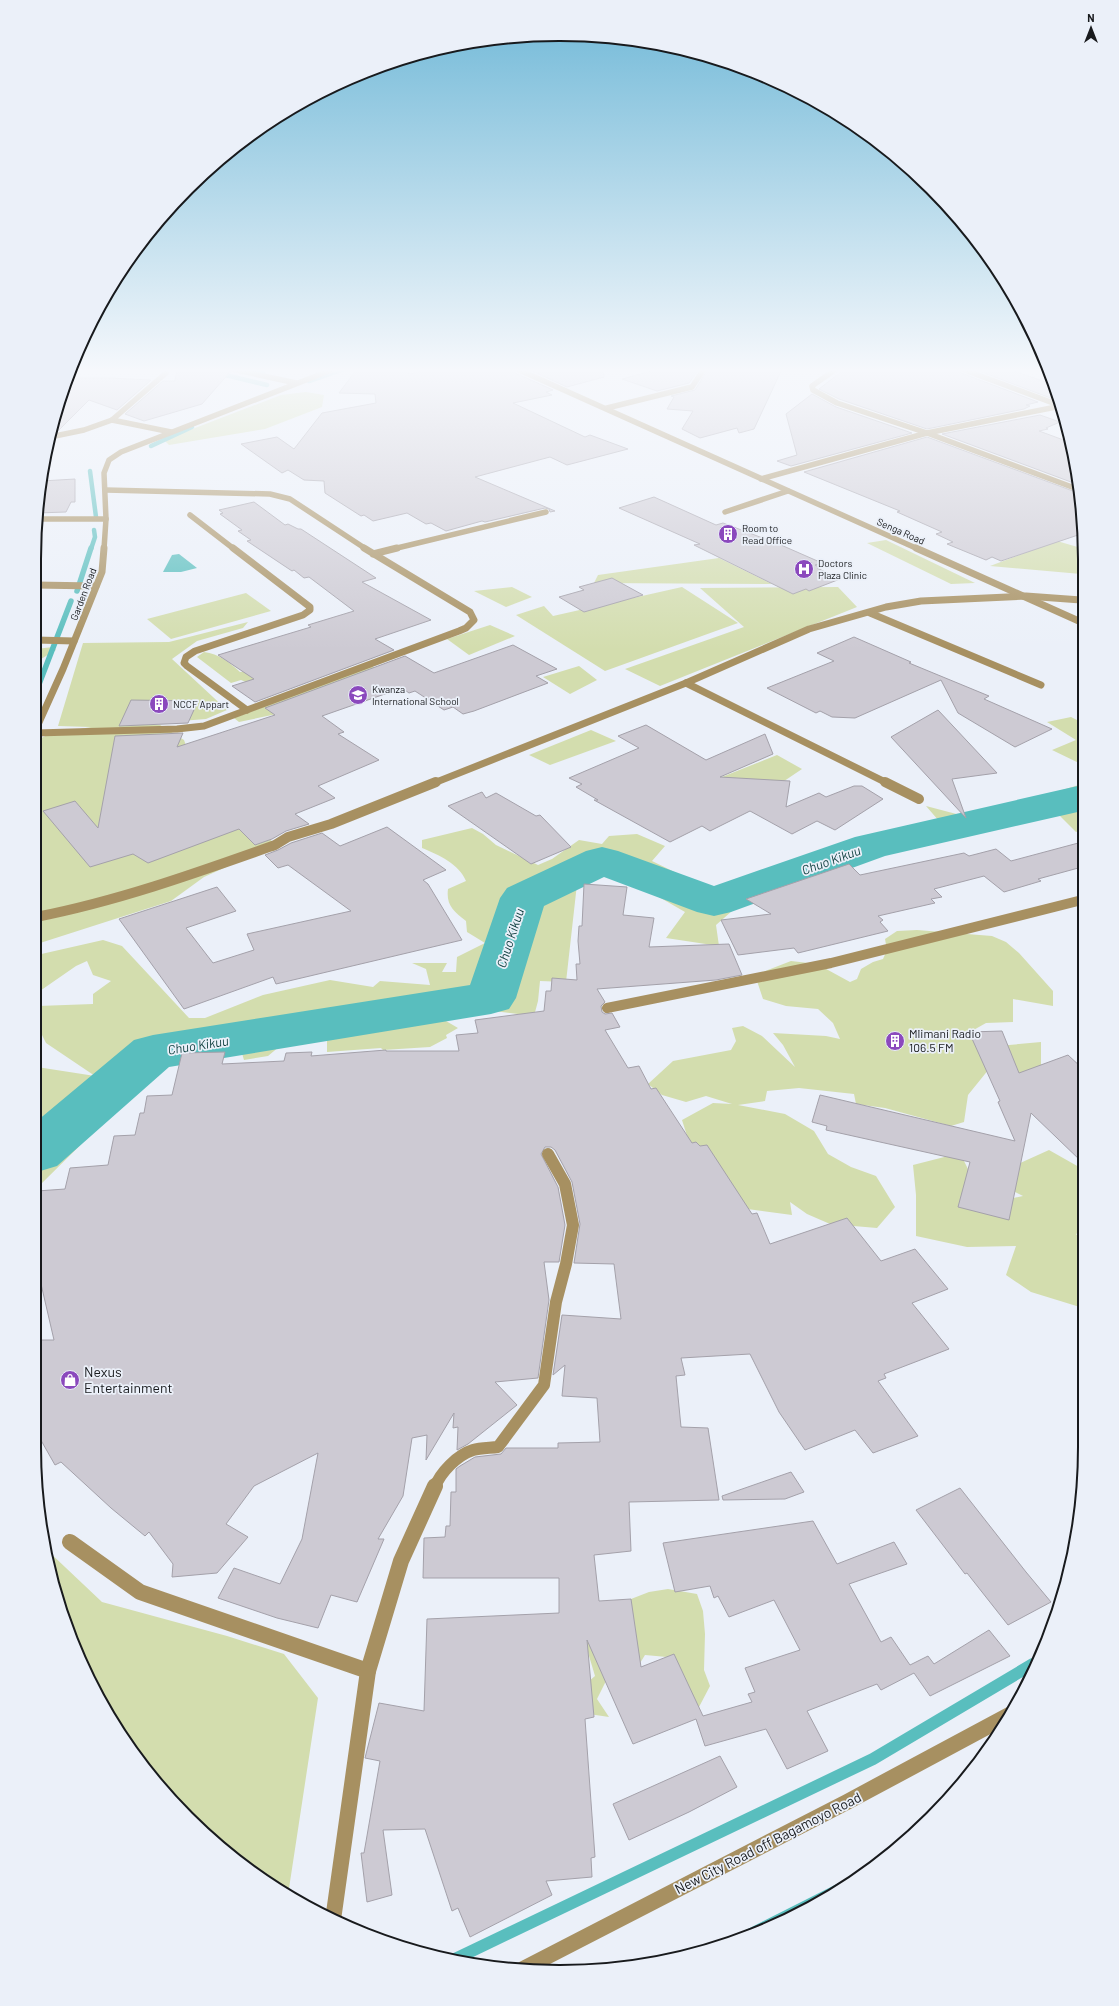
<svg xmlns="http://www.w3.org/2000/svg" width="1119" height="2006" font-family="Barlow,sans-serif">
	<style>
		.green { fill: #d3ddae }
		.water { fill: #59bebe }
		.lines { fill: none; stroke-linecap: round; stroke-linejoin: round }
		.stream-far2 { stroke: #59bebe; stroke-width: 4.5 }
		.stream-far1 { stroke: #59bebe; stroke-width: 5.5 }
		.stream { stroke: #59bebe; stroke-width: 12 }
		.river { fill: #59bebe; fill-rule: evenodd }
		.building { fill: #cdcad3; stroke: #a4a1aa }
		.minor-far4 { stroke: #a79061; stroke-width: 5.5 }
		.minor-far3 { stroke: #a79061; stroke-width: 7 }
		.minor-far2 { stroke: #a79061; stroke-width: 10 }
		.minor-far1 { stroke: #a79061; stroke-width: 12 }
		.minor { stroke: #a79061; stroke-width: 16 }
		.labels { text-anchor: middle; stroke-width: 3.5; stroke-linejoin: round; paint-order: stroke }
		.far-poi-label { font-size: 10px; fill: #181a1d; stroke: #ebf0f9; text-anchor: start }
		.far-street-label { font-size: 10px; fill: #181a1d; stroke: #ebf0f9 }
		.poi-label { font-size: 12px; fill: #181a1d; stroke: #ebf0f9; text-anchor: start }
		.water-label { font-size: 13px; font-style: italic; fill: #0e3e3e; stroke: #ebf0f9 }
		.near-poi-label { font-size: 14px; fill: #181a1d; stroke: #ebf0f9; text-anchor: start }
		.near-street-label { font-size: 14px; fill: #181a1d; stroke: #ebf0f9 }
		.rim { fill: none; stroke: #181a1d; stroke-width: 2 }
	</style>
	<rect width="100%" height="100%" fill="#ebf0f9"/>
	<g class="green">
		<path d="M 306,392 L 324,395 L 322,407 L 265,429 L 169,445 L 164,440 L 281,395 Z"/>
		<path d="M 886,540 L 975,583 L 951,584 L 867,543 Z"/>
		<path d="M 1057,541 L 1081,548 L 1081,574 L 990,566 Z"/>
		<path d="M 719,558 L 772,584 L 594,583 L 598,575 Z"/>
		<path d="M 512,587 L 532,597 L 506,607 L 474,591 Z"/>
		<path d="M 682,587 L 738,623 L 605,671 L 516,615 L 544,606 L 553,616 Z"/>
		<path d="M 838,587 L 857,607 L 660,686 L 625,669 L 744,627 L 700,588 Z"/>
		<path d="M 246,593 L 271,611 L 171,639 L 147,619 Z"/>
		<path d="M 248,622 L 243,628 L 197,641 L 172,659 L 227,710 L 206,719 L 130,725 L 160,725 L 184,740 L 189,754 L 255,822 L 275,845 L 204,877 L 171,901 L 37,944 L 36,741 L 47,735 L 91,727 L 58,726 L 83,643 L 169,642 Z"/>
		<path d="M 490,625 L 515,636 L 469,655 L 447,639 Z"/>
		<path d="M 53,647 L 56,650 L 36,662 L 36,649 Z"/>
		<path d="M 204,652 C 219,654 229,662 240,672 L 268,668 L 253,685 L 241,680 L 231,683 L 197,657 Z"/>
		<path d="M 371,666 L 387,673 L 329,703 L 239,722 L 234,718 Z"/>
		<path d="M 579,666 L 597,680 L 570,694 L 543,677 Z"/>
		<path d="M 1071,717 L 1081,722 L 1081,764 L 1052,750 L 1076,740 L 1047,722 Z"/>
		<path d="M 591,730 L 616,741 L 550,765 L 529,755 Z"/>
		<path d="M 777,755 L 802,769 L 750,804 L 702,785 Z"/>
		<path d="M 1082,784 L 1082,830 L 1076,832 L 1052,808 L 936,833 L 926,825 L 939,821 L 926,806 L 964,816 L 1000,809 Z"/>
		<path d="M 472,828 L 483,834 L 496,845 L 538,865 L 552,859 L 579,840 L 602,844 L 609,836 L 637,834 L 665,846 L 652,861 L 740,904 L 716,925 L 719,946 L 666,938 L 685,912 L 619,874 L 595,875 L 577,884 L 566,982 L 540,981 L 538,1001 L 534,1016 L 469,1008 L 446,1021 L 458,1028 L 446,1035 L 447,1038 L 430,1047 L 383,1050 L 381,1048 L 327,1052 L 327,1034 L 286,1041 L 268,1056 L 244,1060 L 240,1047 L 200,1049 L 162,1058 L 137,1089 L 37,1188 L 37,1067 L 95,1076 L 46,1043 L 37,1025 L 38,1006 L 93,1004 L 93,994 L 111,981 L 93,975 L 87,961 L 76,966 L 37,993 L 37,955 L 103,940 L 122,946 L 189,1018 L 205,1018 L 263,995 L 330,980 L 373,987 L 380,981 L 430,985 L 426,969 L 412,963 L 447,963 L 442,972 L 456,972 L 457,957 L 485,943 L 467,932 L 466,921 C 453,911 446,905 448,889 L 466,881 C 459,864 439,855 422,848 L 422,840 Z"/>
		<path d="M 917,930 L 992,936 L 1006,942 L 1019,953 L 1053,991 L 1053,1006 L 1013,999 L 1013,1022 L 986,1023 L 970,1032 L 981,1041 L 1009,1045 L 1041,1042 L 1041,1073 L 1012,1073 L 989,1069 L 968,1095 L 964,1122 L 951,1126 L 885,1108 L 856,1104 L 854,1094 L 799,1088 L 767,1091 L 765,1101 L 738,1105 L 785,1114 L 814,1131 L 828,1154 L 851,1167 L 876,1176 L 895,1207 L 877,1228 L 830,1224 L 807,1214 L 790,1202 L 792,1215 L 733,1207 L 689,1142 L 682,1120 L 713,1103 L 732,1104 L 706,1096 L 686,1102 L 662,1095 L 648,1084 L 673,1061 L 731,1050 L 736,1041 L 732,1028 L 743,1026 L 762,1036 L 795,1067 L 783,1045 L 773,1033 L 826,1036 L 840,1039 L 833,1023 L 818,1009 L 786,1006 L 763,999 L 755,975 L 791,961 L 817,964 L 850,982 L 857,979 L 861,969 L 873,962 L 883,959 L 887,950 L 885,939 L 897,931 Z"/>
		<path d="M 1049,1150 L 1079,1167 L 1083,1176 L 1083,1231 L 1076,1234 L 1083,1242 L 1083,1308 L 1031,1292 L 1006,1275 L 1016,1246 L 967,1247 L 916,1236 L 916,1195 L 913,1165 L 960,1153 L 975,1183 L 991,1203 L 1023,1196 L 997,1183 L 1018,1164 Z"/>
		<path d="M 47,1550 L 102,1602 L 227,1636 L 284,1654 L 318,1698 L 288,1895 L 267,1883 L 188,1818 L 142,1766 L 88,1679 L 62,1615 Z"/>
		<path d="M 668,1589 L 697,1594 L 703,1611 L 705,1634 L 704,1670 L 710,1686 L 699,1707 L 674,1681 L 667,1657 L 645,1655 L 637,1668 L 606,1681 L 597,1699 L 609,1717 L 589,1714 L 588,1682 L 595,1676 L 584,1639 L 623,1616 L 631,1599 L 649,1592 Z"/>
	</g>
	<path class="water" d="M 179,554 L 197,568 L 181,572 L 163,572 L 172,555 Z"/>
	<g class="lines">
		<g class="stream-far2">
			<path d="M 247,369 L 263,373"/>
			<path d="M 217,373 L 267,385"/>
			<path d="M 309,381 L 344,369"/>
			<path d="M 151,446 L 192,427"/>
			<path d="M 90,471 L 96,517"/>
			<path d="M 91,549 L 95,537 L 94,530"/>
		</g>
		<g class="stream-far1">
			<path d="M 77,591 L 91,548"/>
			<path d="M 36,692 L 71,601"/>
		</g>
		<g class="stream">
			<path d="M 745,1937 L 842,1888"/>
			<path d="M 453,1960 L 873,1759 L 1033,1664"/>
		</g>
		<path class="river" d="M 1082,785 L 1082,811 L 885,856 L 731,912 L 714,916 L 697,912 L 604,877 L 544,906 L 516,998 L 509,1009 L 491,1014 L 169,1067 L 57,1166 L 37,1172 L 37,1121 L 134,1040 L 153,1035 L 470,985 L 500,898 L 507,888 L 586,851 L 602,847 L 618,851 L 714,886 L 855,837 Z"/>
	</g>
	<g class="building">
		<path d="M 177,369 L 228,369 L 230,372 L 202,404 L 144,421 L 125,414 L 163,381 L 175,381 Z"/>
		<path d="M 357,369 L 393,369 L 411,374 L 427,369 L 436,372 L 447,369 L 513,369 L 515,373 L 553,390 L 546,392 L 552,395 L 513,403 L 585,437 L 590,435 L 628,449 L 567,465 L 550,457 L 475,477 L 555,511 L 550,512 L 549,509 L 545,508 L 485,522 L 482,521 L 446,531 L 431,523 L 426,524 L 407,513 L 373,521 L 364,515 L 361,516 L 325,493 L 324,481 L 304,480 L 288,470 L 282,473 L 241,444 L 277,437 L 294,449 L 322,413 L 376,403 L 375,394 L 339,393 Z"/>
		<path d="M 528,369 L 603,369 L 604,377 L 567,387 Z"/>
		<path d="M 659,369 L 699,369 L 689,383 L 657,391 L 622,379 Z"/>
		<path d="M 708,369 L 782,369 L 754,429 L 739,433 L 737,428 L 700,438 L 682,429 L 693,411 L 667,409 L 674,397 L 671,396 L 695,390 Z"/>
		<path d="M 845,369 L 958,369 L 961,373 L 1038,402 L 1026,405 L 1030,406 L 1024,409 L 927,429 L 839,399 L 819,389 Z"/>
		<path d="M 974,369 L 1008,369 L 1054,385 L 1059,397 L 1053,399 Z"/>
		<path d="M 71,378 L 110,378 L 151,380 L 117,410 L 89,400 L 58,431 L 50,433 L 52,423 Z"/>
		<path d="M 812,394 L 836,407 L 912,433 L 791,466 L 777,461 L 797,455 L 786,414 Z"/>
		<path d="M 1040,415 L 1060,422 L 1046,428 L 1048,429 L 1039,431 L 1069,442 L 1079,485 L 942,434 Z"/>
		<path d="M 927,437 L 1081,494 L 1081,534 L 1001,561 L 992,557 L 986,560 L 947,544 L 953,542 L 936,534 L 942,532 L 897,512 L 900,511 L 804,472 Z"/>
		<path d="M 75,479 L 75,502 L 71,502 L 66,512 L 37,513 L 42,481 Z"/>
		<path d="M 654,497 L 716,525 L 723,523 L 781,545 L 822,563 L 815,565 L 819,567 L 817,568 L 840,579 L 809,591 L 806,589 L 793,594 L 694,545 L 700,544 L 619,508 Z"/>
		<path d="M 254,502 L 285,525 L 288,524 L 298,529 L 301,529 L 376,578 L 362,582 L 431,620 L 375,639 L 394,650 L 255,702 L 232,686 L 254,679 L 218,655 L 311,627 L 308,625 L 354,611 L 309,577 L 304,578 L 294,570 L 292,571 L 247,541 L 251,540 L 238,531 L 242,530 L 220,514 L 223,513 L 219,510 Z"/>
		<path d="M 612,578 L 643,595 L 584,612 L 559,597 L 584,590 L 579,587 Z"/>
		<path d="M 854,637 L 911,662 L 909,663 L 989,696 L 984,699 L 1052,729 L 1015,747 L 958,713 L 941,680 L 855,718 L 832,717 L 820,711 L 816,713 L 767,688 L 834,661 L 817,653 Z"/>
		<path d="M 513,645 L 557,669 L 536,676 L 548,683 L 474,711 L 463,714 L 453,707 L 444,710 L 415,691 L 409,693 L 402,688 L 322,716 L 344,732 L 338,734 L 379,760 L 318,786 L 335,798 L 295,814 L 309,824 L 286,831 L 272,839 L 255,845 L 239,829 L 148,863 L 133,854 L 90,867 L 43,811 L 75,801 L 98,828 L 115,736 L 183,733 L 177,747 L 275,715 L 265,708 L 405,656 L 434,673 Z"/>
		<path d="M 131,700 L 198,701 L 188,723 L 119,726 Z"/>
		<path d="M 938,710 L 997,773 L 952,779 L 966,818 L 891,737 Z"/>
		<path d="M 646,725 L 706,760 L 765,734 L 773,754 L 720,777 L 790,781 L 786,807 L 819,793 L 826,797 L 854,786 L 862,786 L 883,799 L 835,830 L 817,821 L 792,834 L 750,811 L 710,831 L 702,826 L 670,842 L 594,800 L 598,800 L 576,787 L 582,784 L 569,778 L 639,748 L 618,736 Z"/>
		<path d="M 482,792 L 486,798 L 496,793 L 536,816 L 540,815 L 571,847 L 531,864 L 448,806 Z"/>
		<path d="M 387,827 L 446,870 L 423,880 L 428,884 L 462,940 L 276,984 L 273,977 L 184,1009 L 119,919 L 217,887 L 236,911 L 186,928 L 213,963 L 254,950 L 247,934 L 351,911 L 288,865 L 278,868 L 265,855 L 278,850 L 291,843 L 322,833 L 340,846 Z"/>
		<path d="M 1082,842 L 1082,867 L 1038,879 L 1041,881 L 1004,892 L 984,876 L 934,889 L 942,897 L 931,899 L 935,903 L 878,916 L 883,920 L 880,922 L 888,931 L 798,953 L 794,948 L 738,955 L 721,920 L 771,914 L 746,899 L 849,864 L 860,875 L 964,853 L 969,856 L 996,849 L 1011,861 Z"/>
		<path d="M 584,884 L 627,887 L 623,915 L 654,918 L 649,947 L 729,944 L 742,975 L 716,980 L 597,989 L 605,1002 L 601,1006 L 602,1012 L 605,1014 L 612,1013 L 620,1027 L 605,1030 L 628,1068 L 639,1066 L 651,1089 L 656,1088 L 692,1143 L 696,1142 L 700,1146 L 707,1145 L 752,1214 L 757,1213 L 770,1244 L 847,1218 L 881,1261 L 915,1249 L 948,1289 L 912,1303 L 949,1349 L 884,1374 L 886,1378 L 878,1381 L 918,1436 L 873,1453 L 855,1430 L 805,1450 L 779,1412 L 750,1354 L 681,1358 L 685,1375 L 676,1376 L 681,1427 L 708,1428 L 719,1500 L 629,1502 L 631,1551 L 594,1555 L 599,1601 L 631,1599 L 641,1667 L 674,1654 L 703,1716 L 752,1702 L 748,1694 L 755,1692 L 745,1668 L 800,1650 L 774,1600 L 729,1617 L 718,1596 L 714,1598 L 710,1586 L 675,1592 L 663,1543 L 813,1521 L 837,1564 L 894,1542 L 907,1564 L 849,1584 L 881,1642 L 891,1637 L 910,1665 L 928,1656 L 934,1664 L 989,1630 L 1010,1656 L 930,1696 L 914,1673 L 881,1690 L 877,1684 L 807,1711 L 828,1751 L 787,1769 L 766,1729 L 705,1746 L 696,1719 L 633,1744 L 587,1640 L 594,1717 L 585,1719 L 595,1857 L 591,1858 L 592,1877 L 546,1881 L 552,1895 L 470,1937 L 458,1908 L 452,1911 L 425,1829 L 383,1830 L 392,1895 L 367,1902 L 361,1853 L 364,1853 L 380,1761 L 365,1758 L 379,1703 L 424,1711 L 427,1619 L 559,1613 L 559,1578 L 423,1578 L 424,1538 L 445,1537 L 446,1526 L 450,1526 L 451,1492 L 456,1492 L 456,1469 L 460,1466 L 475,1457 L 501,1454 L 506,1448 L 558,1448 L 558,1443 L 600,1442 L 597,1398 L 562,1396 L 565,1365 L 553,1375 L 562,1315 L 621,1319 L 614,1264 L 574,1263 L 580,1224 L 572,1182 L 555,1150 L 551,1147 L 545,1147 L 541,1154 L 558,1187 L 565,1225 L 559,1262 L 544,1262 L 549,1300 L 538,1378 L 495,1382 L 517,1405 L 468,1444 L 457,1450 L 458,1427 L 453,1428 L 454,1413 L 426,1460 L 427,1435 L 412,1438 L 403,1496 L 378,1539 L 384,1539 L 357,1602 L 331,1595 L 318,1628 L 277,1618 L 218,1598 L 234,1568 L 280,1584 L 302,1539 L 318,1453 L 254,1486 L 226,1524 L 248,1537 L 217,1573 L 172,1577 L 173,1564 L 149,1532 L 145,1536 L 111,1508 L 61,1462 L 55,1465 L 38,1435 L 38,1340 L 54,1340 L 38,1271 L 37,1191 L 65,1189 L 70,1168 L 108,1165 L 114,1136 L 135,1135 L 140,1113 L 144,1113 L 147,1096 L 172,1095 L 182,1053 L 225,1052 L 222,1064 L 284,1061 L 286,1053 L 312,1052 L 311,1056 L 386,1050 L 386,1051 L 459,1051 L 456,1035 L 478,1033 L 475,1020 L 544,1011 L 546,991 L 551,991 L 552,978 L 577,980 L 576,964 L 580,964 L 578,941 L 579,926 L 582,926 Z"/>
		<path d="M 1002,1031 L 1019,1073 L 1068,1055 L 1082,1068 L 1083,1163 L 1031,1113 L 1009,1220 L 958,1207 L 970,1162 L 826,1130 L 827,1126 L 812,1122 L 820,1095 L 1015,1141 L 998,1102 L 1000,1101 L 969,1032 Z"/>
		<path d="M 791,1472 L 804,1492 L 785,1499 L 723,1500 L 722,1496 Z"/>
		<path d="M 960,1488 L 1026,1572 L 1051,1602 L 1008,1625 L 967,1573 L 965,1574 L 916,1510 Z"/>
		<path d="M 720,1756 L 737,1787 L 689,1812 L 629,1840 L 613,1804 Z"/>
	</g>
	<g class="lines">
		<g class="minor-far4">
			<path d="M 232,369 L 296,383"/>
			<path d="M 517,369 L 918,549"/>
			<path d="M 836,369 L 812,386 L 813,390 L 837,403 L 927,433 L 1080,490"/>
			<path d="M 962,369 L 1061,406"/>
			<path d="M 607,408 L 692,387 L 704,369"/>
			<path d="M 112,420 L 171,432"/>
			<path d="M 50,437 L 84,430 L 112,420 L 166,373 L 166,369"/>
			<path d="M 761,479 L 927,433 L 1061,406"/>
			<path d="M 106,490 L 270,494 L 290,499 L 366,549"/>
			<path d="M 725,512 L 788,491"/>
			<path d="M 190,515 L 234,549"/>
			<path d="M 36,519 L 106,519"/>
			<path d="M 104,549 L 106,519 L 104,473 L 109,460 L 121,452 L 334,369"/>
			<path d="M 393,549 L 546,512"/>
		</g>
		<g class="minor-far3">
			<path d="M 233,548 L 310,607 L 310,610 L 303,615 L 195,651 L 186,657 L 184,663 L 187,666 L 247,710"/>
			<path d="M 916,548 L 1081,622"/>
			<path d="M 373,554 L 397,548"/>
			<path d="M 35,585 L 96,586"/>
			<path d="M 870,613 L 1041,685"/>
			<path d="M 36,640 L 74,641"/>
			<path d="M 686,683 L 887,783"/>
			<path d="M 36,729 L 63,669 L 102,572 L 104,548"/>
			<path d="M 36,733 L 177,729 L 204,726 L 459,631 L 466,628 L 474,620 L 470,612 L 364,548"/>
			<path d="M 434,783 L 686,683 L 809,629 L 886,607 L 921,601 L 1026,596 L 1081,600"/>
		</g>
		<g class="minor-far2">
			<path d="M 885,782 L 919,799"/>
			<path d="M 36,917 C 118,901 196,873 275,845 L 288,837 L 331,824 L 436,782"/>
			<path d="M 607,1008 L 831,963 L 1082,900"/>
		</g>
		<path class="minor-far1" d="M 435,1487 C 440,1473 457,1455 473,1450 C 480,1448 490,1448 498,1447 L 544,1385 L 556,1302 L 566,1264 L 573,1225 L 565,1184 L 548,1154"/>
		<g class="minor">
			<path d="M 70,1542 L 140,1592 L 368,1671"/>
			<path d="M 333,1920 L 368,1671 L 401,1561 L 435,1486"/>
			<path d="M 523,1969 L 847,1802 L 1011,1714"/>
		</g>
	</g>
	<linearGradient id="sky" x2="0" y2="1"><stop stop-color="#6fb8d7"/><stop offset="0.57" stop-color="#f6f8fc"/><stop offset="1" stop-color="#f6f8fc" stop-opacity="0"/></linearGradient>
	<rect width="1119" height="650" fill="url(#sky)"/>
	<defs>
		<symbol id="building-disc" viewBox="-11 -11 22 22"><circle r="9.5" fill="#8b49bd" stroke="#ebf0f9"/><path d="M-4-6H4V6H1V3H-1V6H-4ZM-2.5-4.3h1.7v1.8h-1.7ZM.8-4.3h1.7v1.8H.8ZM-2.5-1h1.7V.8h-1.7ZM.8-1h1.7V.8H.8Z" fill="#fff"/></symbol>
		<symbol id="hospital-disc" viewBox="-11 -11 22 22"><circle r="9.5" fill="#8b49bd" stroke="#ebf0f9"/><path d="M-5-5h3v3.5h4V-5h3V5h-3V1.5h-4V5h-3Z" fill="#fff"/></symbol>
		<symbol id="school-disc" viewBox="-11 -11 22 22"><circle r="9.5" fill="#8b49bd" stroke="#ebf0f9"/><path d="M0-5L7-2L0 1L-7-2ZM-4 1L0 2.5L4 1V4Q0 6-4 4Z" fill="#fff"/></symbol>
		<symbol id="shop-disc" viewBox="-11 -11 22 22"><circle r="9.5" fill="#8b49bd" stroke="#ebf0f9"/><path d="M-5-2.5h2.3a2.7 3.5 0 0 1 5.4 0H5L5.5 6h-11ZM-1.5-2.5h3a1.5 2.3 0 0 0-3 0Z" fill="#fff"/></symbol>
	</defs>
	<g fill-rule="evenodd">
		<use href="#building-disc" x="717" y="523" width="22" height="22"/>
		<use href="#hospital-disc" x="793" y="558" width="22" height="22"/>
		<use href="#school-disc" x="347" y="684" width="22" height="22"/>
		<use href="#building-disc" x="148" y="693" width="22" height="22"/>
		<use href="#building-disc" x="884" y="1030" width="22" height="22"/>
		<use href="#shop-disc" x="59" y="1369" width="22" height="22"/>
	</g>
	<g class="labels">
		<g class="far-poi-label">
			<text x="742" y="532">Room to<tspan x="742" dy="12">Read Office</tspan></text>
			<text x="818" y="567">Doctors<tspan x="818" dy="12">Plaza Clinic</tspan></text>
			<text x="372" y="693">Kwanza<tspan x="372" dy="12">International School</tspan></text>
			<text x="173" y="708">NCCF Appart</text>
		</g>
		<g class="far-street-label">
			<text transform="translate(901 531) rotate(24)" y="4">Senga Road</text>
			<text transform="translate(83 594) rotate(-69)" y="4">Garden Road</text>
		</g>
		<g class="poi-label">
			<text x="909" y="1038">Mlimani Radio<tspan x="909" dy="14">106.5 FM</tspan></text>
		</g>
		<g class="water-label">
			<text transform="translate(831 860) rotate(-20)" y="5">Chuo Kikuu</text>
			<text transform="translate(510 938) rotate(-72)" y="5">Chuo Kikuu</text>
			<text transform="translate(198 1045) rotate(-9)" y="5">Chuo Kikuu</text>
		</g>
		<g class="near-poi-label">
			<text x="84" y="1377">Nexus<tspan x="84" dy="16">Entertainment</tspan></text>
		</g>
		<g class="near-street-label">
			<text transform="translate(768 1843) rotate(-27)" y="5">New City Road off Bagamoyo Road</text>
		</g>
	</g>
	<path d="M0 0H1119V2006H0ZM559 41H560A518 518 0 0 1 1078 559V1447A518 518 0 0 1 560 1965H559A518 518 0 0 1 41 1447V559A518 518 0 0 1 559 41Z" fill="#ebf0f9" fill-rule="evenodd"/>
	<path class="rim" d="M559 41H560A518 518 0 0 1 1078 559V1447A518 518 0 0 1 560 1965H559A518 518 0 0 1 41 1447V559A518 518 0 0 1 559 41Z"/>
	<g transform="translate(1091 28)" stroke="#ebf0f9" stroke-width="3" paint-order="stroke">
	<path d="M0-3L7 15L0 10L-7 15Z" fill="#181a1d"/>
	<text y="-6" font-size="11" font-weight="bold" text-anchor="middle" fill="#181a1d">N</text>
	</g>
</svg>
